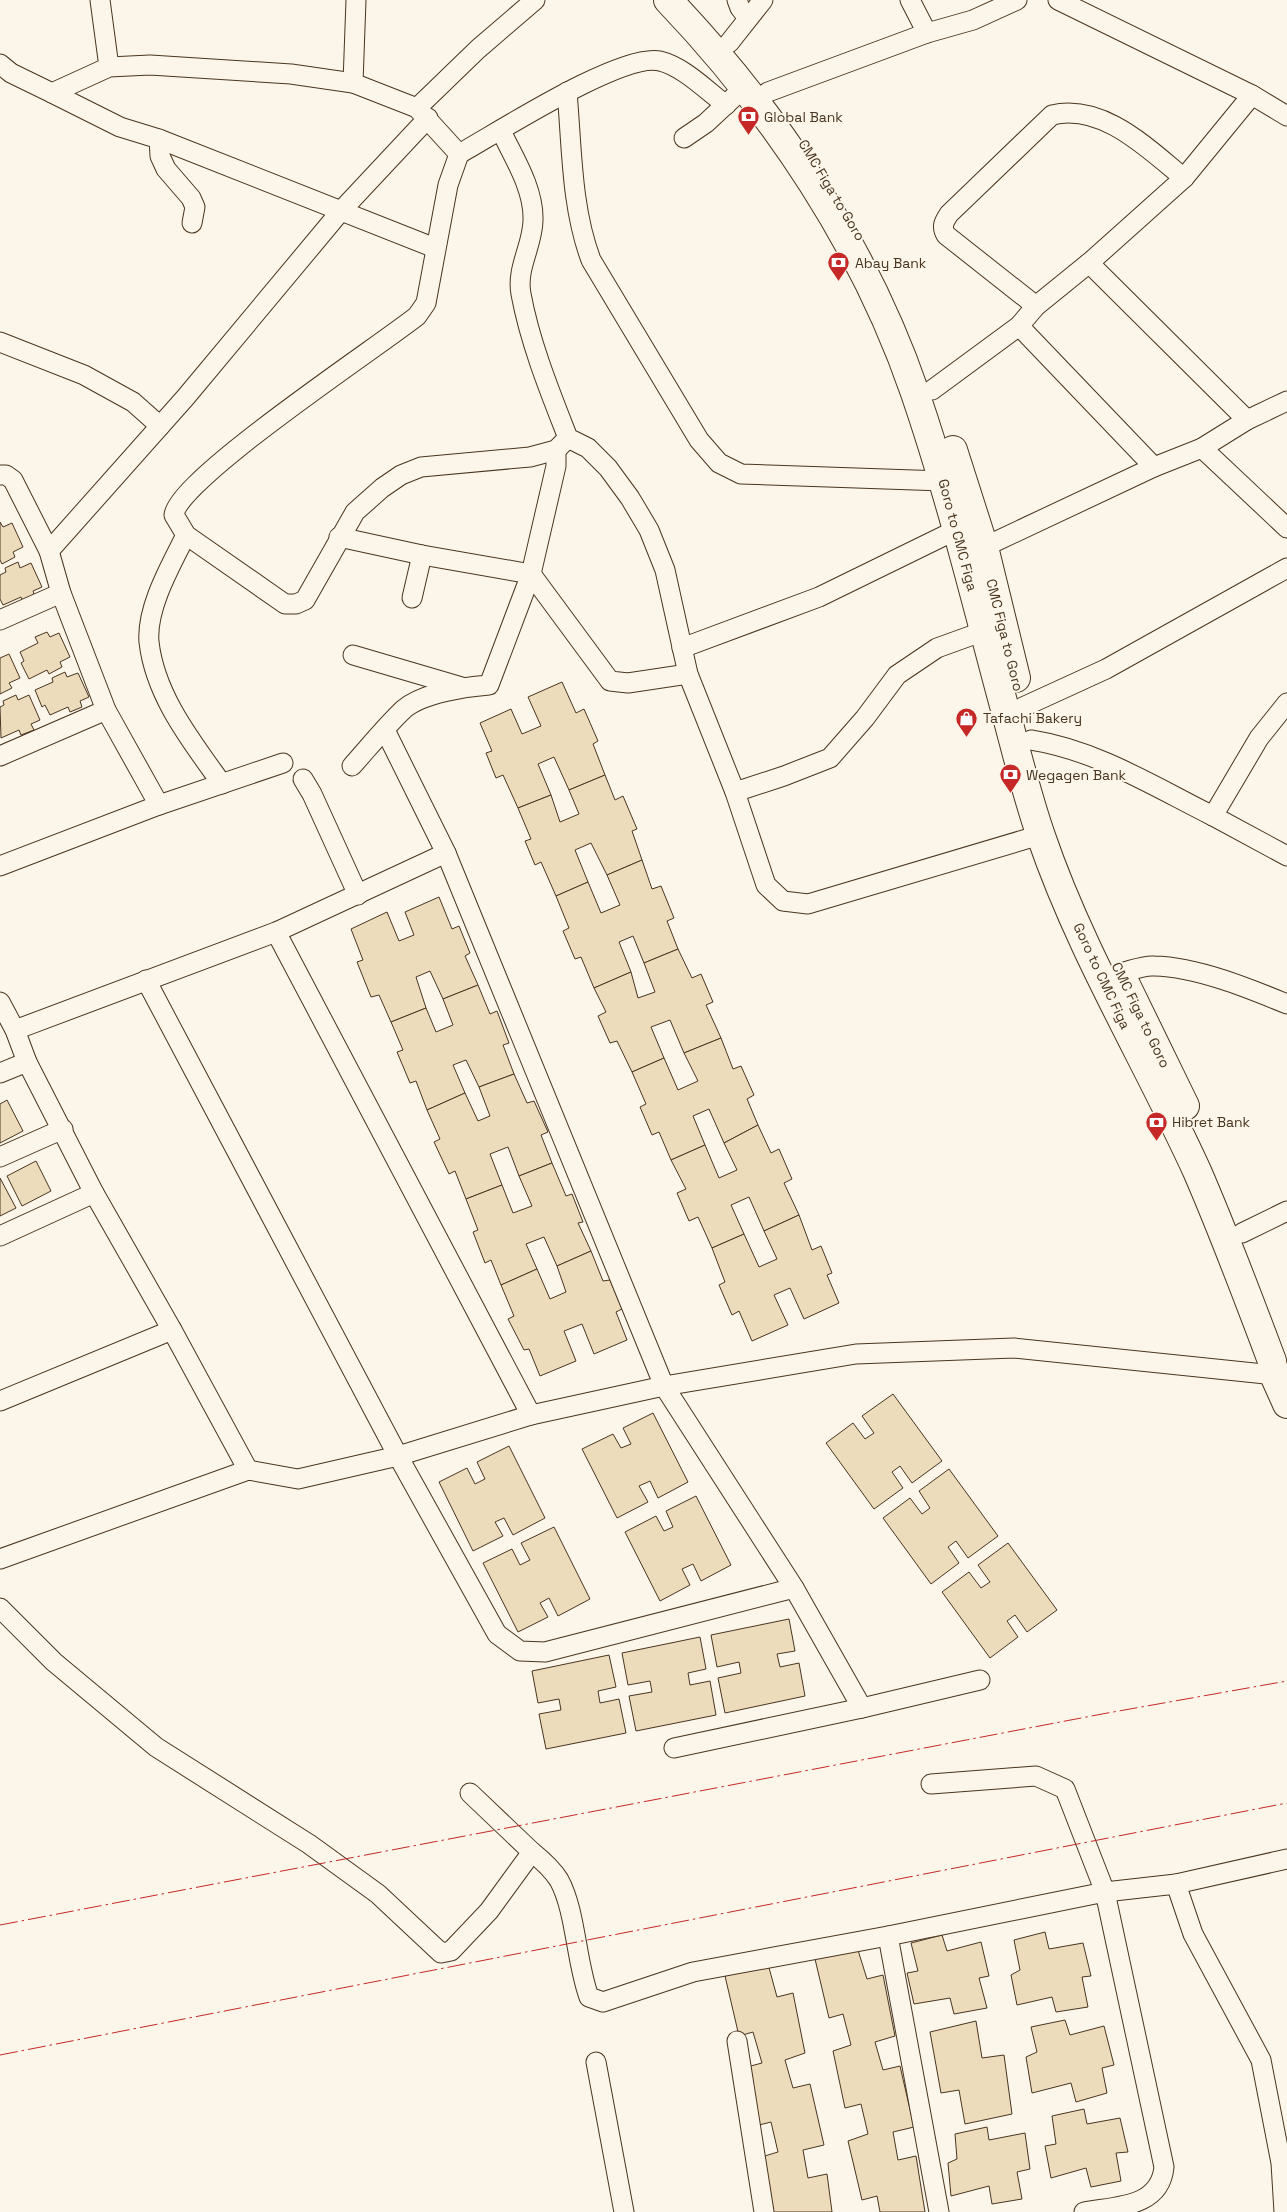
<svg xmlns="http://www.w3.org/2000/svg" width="1287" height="2212" font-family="'Space Grotesk',sans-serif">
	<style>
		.building { fill: #ecdcbc; stroke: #4a3520 }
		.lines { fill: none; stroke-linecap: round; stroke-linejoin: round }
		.street-casing { stroke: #4a3520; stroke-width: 21 }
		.primary-casing { stroke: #4a3520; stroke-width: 30 }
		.street { stroke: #fbf6e9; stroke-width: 19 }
		.primary { stroke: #fbf6e9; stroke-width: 28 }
		.power { stroke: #c62828; stroke-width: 1; stroke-dasharray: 18 4 2.5 4; stroke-linecap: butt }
		.labels { text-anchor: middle; stroke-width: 4; stroke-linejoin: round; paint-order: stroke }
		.poi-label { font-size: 14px; fill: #4a3520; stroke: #fbf6e9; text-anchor: start }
		.street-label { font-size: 14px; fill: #4a3520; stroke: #fbf6e9 }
	</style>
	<rect width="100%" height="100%" fill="#fbf6e9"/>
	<g class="building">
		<path d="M 0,522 L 3,527 L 12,523 L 23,547 L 13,552 L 15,557 L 2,564 L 0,560 Z"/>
		<path d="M 18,562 L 20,568 L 31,563 L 42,587 L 33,591 L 35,597 L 23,602 L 21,597 L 3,605 L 0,599 L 0,575 L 6,572 L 5,568 Z"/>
		<path d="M 47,632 L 50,637 L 59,633 L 70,657 L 60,662 L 62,667 L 49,674 L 47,670 L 29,679 L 21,663 L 24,661 L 20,652 L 38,643 L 35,637 Z"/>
		<path d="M 9,654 L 20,678 L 9,683 L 12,688 L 0,694 L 0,658 Z"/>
		<path d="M 65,672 L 67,677 L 78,673 L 89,697 L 80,701 L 82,707 L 70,712 L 68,707 L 50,715 L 45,705 L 42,707 L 35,690 L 53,682 L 52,678 Z"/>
		<path d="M 562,682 L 576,713 L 584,709 L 598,741 L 593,744 L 605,775 L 569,790 L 554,757 L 538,764 L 551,795 L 518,808 L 503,775 L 496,778 L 486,753 L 492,751 L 480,723 L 511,709 L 522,734 L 541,726 L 528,697 Z"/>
		<path d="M 16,695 L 18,700 L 29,695 L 40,720 L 31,724 L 34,730 L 21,735 L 19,730 L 1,738 L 0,707 L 4,705 L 3,701 Z"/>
		<path d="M 605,775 L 615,800 L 623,796 L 637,829 L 632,831 L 642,860 L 607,875 L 591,843 L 575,850 L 588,882 L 556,896 L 541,862 L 535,865 L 525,841 L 531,839 L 518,808 L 551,795 L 560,822 L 579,814 L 569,790 Z"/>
		<path d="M 642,860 L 652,889 L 661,886 L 674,918 L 667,921 L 678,949 L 644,963 L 633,936 L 619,942 L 631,972 L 594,988 L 581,957 L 575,959 L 563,931 L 569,928 L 556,896 L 588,882 L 601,913 L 620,905 L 607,875 Z"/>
		<path d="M 439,897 L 452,929 L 459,926 L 470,953 L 465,956 L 478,985 L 443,999 L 430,971 L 416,977 L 426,1008 L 391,1022 L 379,995 L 371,997 L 357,962 L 363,960 L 351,929 L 387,912 L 399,941 L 414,935 L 405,912 Z"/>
		<path d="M 678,949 L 692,978 L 701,974 L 713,1002 L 706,1005 L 721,1038 L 684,1053 L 670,1020 L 651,1027 L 664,1058 L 632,1072 L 617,1041 L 610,1043 L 598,1016 L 606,1012 L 594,988 L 631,972 L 638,998 L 655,992 L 644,963 Z"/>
		<path d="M 478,985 L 490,1014 L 497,1011 L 509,1043 L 503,1045 L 514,1074 L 479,1087 L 466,1060 L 453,1065 L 465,1093 L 427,1110 L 416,1081 L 410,1083 L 397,1052 L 403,1050 L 391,1022 L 426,1008 L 436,1032 L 453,1025 L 443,999 Z"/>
		<path d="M 721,1038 L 733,1069 L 741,1066 L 754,1095 L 747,1099 L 758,1125 L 724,1143 L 709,1109 L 693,1116 L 705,1145 L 671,1160 L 659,1132 L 652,1135 L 640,1107 L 646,1104 L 632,1072 L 664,1058 L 678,1090 L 698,1081 L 684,1053 Z"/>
		<path d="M 514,1074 L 527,1103 L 534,1101 L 548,1132 L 541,1135 L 552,1163 L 519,1176 L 508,1147 L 490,1154 L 502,1185 L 466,1199 L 455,1171 L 449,1174 L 434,1142 L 440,1139 L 427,1110 L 465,1093 L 478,1121 L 490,1116 L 479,1087 Z"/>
		<path d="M 7,1100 L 23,1131 L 0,1143 L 0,1104 Z"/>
		<path d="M 758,1125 L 771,1153 L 779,1149 L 792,1179 L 784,1183 L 799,1215 L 764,1231 L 749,1197 L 731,1205 L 744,1234 L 712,1248 L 698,1217 L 689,1221 L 677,1193 L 686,1189 L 671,1160 L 705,1145 L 719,1178 L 737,1170 L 724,1143 Z"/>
		<path d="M 36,1161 L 51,1191 L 22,1206 L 7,1176 Z"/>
		<path d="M 552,1163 L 566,1196 L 572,1194 L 583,1222 L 578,1223 L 591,1251 L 557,1266 L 544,1237 L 526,1244 L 537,1269 L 501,1285 L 491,1260 L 485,1263 L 473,1232 L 478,1230 L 466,1199 L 502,1185 L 513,1213 L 532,1206 L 519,1176 Z"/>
		<path d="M 0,1178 L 16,1208 L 0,1216 Z"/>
		<path d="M 799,1215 L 812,1250 L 821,1246 L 832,1273 L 827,1275 L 839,1303 L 804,1319 L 790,1288 L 774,1295 L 788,1325 L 752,1341 L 739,1311 L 732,1315 L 719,1285 L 725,1282 L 712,1248 L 744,1234 L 759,1267 L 777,1259 L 764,1231 Z"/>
		<path d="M 591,1251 L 603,1281 L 610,1280 L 622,1309 L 616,1312 L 627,1340 L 594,1354 L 582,1324 L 564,1331 L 576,1361 L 540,1376 L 529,1349 L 524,1350 L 508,1319 L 514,1316 L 501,1285 L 537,1269 L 550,1299 L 566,1292 L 557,1266 Z"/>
		<path d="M 893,1394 L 942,1461 L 912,1483 L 900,1466 L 892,1472 L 903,1488 L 874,1509 L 826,1443 L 853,1423 L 865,1439 L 874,1433 L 862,1416 Z"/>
		<path d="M 653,1413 L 688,1482 L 658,1498 L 650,1481 L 639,1486 L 648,1502 L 617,1518 L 582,1449 L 613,1434 L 621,1448 L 631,1444 L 623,1428 Z"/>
		<path d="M 509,1446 L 545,1518 L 513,1535 L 504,1518 L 495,1522 L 503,1536 L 473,1551 L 439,1482 L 467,1468 L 475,1484 L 485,1479 L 477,1462 Z"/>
		<path d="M 949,1469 L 998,1536 L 968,1558 L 956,1541 L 948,1547 L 959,1563 L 931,1584 L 883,1518 L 910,1498 L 922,1514 L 930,1508 L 919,1491 Z"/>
		<path d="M 696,1496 L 731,1565 L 701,1581 L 693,1564 L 682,1569 L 690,1585 L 660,1601 L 625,1532 L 656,1516 L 664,1531 L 673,1527 L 666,1511 Z"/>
		<path d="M 554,1527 L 590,1599 L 558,1616 L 549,1598 L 540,1603 L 548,1617 L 518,1632 L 483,1563 L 512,1549 L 520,1565 L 530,1560 L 521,1543 Z"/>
		<path d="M 1008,1543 L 1057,1610 L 1027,1632 L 1015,1615 L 1007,1621 L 1018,1637 L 990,1658 L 942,1592 L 969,1572 L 981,1588 L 990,1582 L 978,1565 Z"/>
		<path d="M 789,1619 L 795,1651 L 777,1654 L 780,1667 L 799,1663 L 805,1696 L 725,1713 L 718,1678 L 741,1673 L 739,1662 L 717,1667 L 711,1635 Z"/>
		<path d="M 700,1637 L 706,1669 L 688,1673 L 690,1685 L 710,1681 L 716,1715 L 636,1731 L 629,1696 L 652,1692 L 650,1681 L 628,1685 L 622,1653 Z"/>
		<path d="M 609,1655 L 616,1687 L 598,1691 L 600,1703 L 619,1699 L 626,1733 L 546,1749 L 539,1714 L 561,1710 L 559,1699 L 538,1703 L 532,1671 Z"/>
		<path d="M 1045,1932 L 1049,1949 L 1083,1943 L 1091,1976 L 1082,1977 L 1088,2007 L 1056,2012 L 1052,1997 L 1017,2005 L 1011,1975 L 1020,1970 L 1014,1940 Z"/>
		<path d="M 942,1935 L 947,1951 L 981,1942 L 989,1976 L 979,1978 L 987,2008 L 954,2014 L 950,1998 L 914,2004 L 907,1973 L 918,1971 L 911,1943 Z"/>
		<path d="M 857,1947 L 867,1979 L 883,1975 L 895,2036 L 875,2042 L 883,2070 L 900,2066 L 914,2127 L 893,2132 L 898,2160 L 916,2156 L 925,2212 L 880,2212 L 877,2196 L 862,2200 L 848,2141 L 868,2134 L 861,2104 L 845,2108 L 833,2051 L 851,2045 L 843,2014 L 829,2018 L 815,1959 Z"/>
		<path d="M 768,1964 L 777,1997 L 793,1993 L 805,2053 L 785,2060 L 793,2088 L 810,2084 L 824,2145 L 803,2150 L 808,2178 L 827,2174 L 832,2212 L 771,2212 L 758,2158 L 778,2152 L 771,2122 L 755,2126 L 743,2068 L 762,2063 L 753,2032 L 739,2036 L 725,1976 Z"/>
		<path d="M 1065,2020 L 1070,2035 L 1104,2026 L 1114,2065 L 1102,2068 L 1107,2093 L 1076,2102 L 1071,2083 L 1032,2093 L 1026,2057 L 1037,2052 L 1031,2027 Z"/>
		<path d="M 976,2021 L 982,2058 L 1004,2055 L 1012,2114 L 965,2124 L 959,2090 L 941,2093 L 930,2032 Z"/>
		<path d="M 1084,2109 L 1087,2124 L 1120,2118 L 1128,2152 L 1116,2153 L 1121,2181 L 1091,2187 L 1086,2168 L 1051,2178 L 1045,2146 L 1056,2144 L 1052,2116 Z"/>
		<path d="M 987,2127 L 989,2140 L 1025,2133 L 1030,2169 L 1017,2172 L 1022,2199 L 992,2204 L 989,2186 L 951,2196 L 948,2163 L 957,2159 L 955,2134 Z"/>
	</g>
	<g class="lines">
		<defs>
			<g id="street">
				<path d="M 100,0 L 109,67"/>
				<path d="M 737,0 L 740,8 L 748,18"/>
				<path d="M 910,0 L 927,33"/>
				<path d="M 1058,0 L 1252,95"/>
				<path d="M 729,43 L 763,0"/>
				<path d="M 0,64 L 11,73 L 52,93 L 109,67 L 150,65 L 291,74 L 353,83 L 417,108 L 459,154"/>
				<path d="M 353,83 L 356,0"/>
				<path d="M 567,92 C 572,147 571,207 591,260 L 699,440 L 719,463 L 741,474 L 943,481"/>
				<path d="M 52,93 L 120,127 L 159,139 L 435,248"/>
				<path d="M 756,102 L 768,92 L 927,33 L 973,20 L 1017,0"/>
				<path d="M 417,108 L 478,49 L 535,0"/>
				<path d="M 501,131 C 514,158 534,189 533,220 C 533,245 516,268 521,294 C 530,343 550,392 568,438 L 588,448 L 608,468 L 630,498 L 649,530 L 665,570 L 688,674 L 735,792 L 766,885 L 783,901 L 808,904 L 1040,835"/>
				<path d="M 684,138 L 706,123 L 735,96"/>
				<path d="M 159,139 L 160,156 L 166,169 L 191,198 L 195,207 L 192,223"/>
				<path d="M 1089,263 L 1247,420"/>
				<path d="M 1036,306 L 946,235 C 941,226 944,222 949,214 L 1052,115 C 1103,103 1148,149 1184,178"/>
				<path d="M 0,342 L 84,375 L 133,402 L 160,426"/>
				<path d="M 932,390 L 1019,326 L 1036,306 L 1089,263 L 1184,178 L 1252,95 L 1287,116"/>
				<path d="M 568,438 L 556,450 L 530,457 L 421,467 L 401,475 L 382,488 L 355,512 L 305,600 L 296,604 L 285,604 L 186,535 L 174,515 C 178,479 378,347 417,316 L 426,303 L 448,185 L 459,154 C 497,133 622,52 660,61 C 684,67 706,90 726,105"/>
				<path d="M 1202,448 L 1287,528"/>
				<path d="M 1154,467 L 1202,448 L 1247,420 L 1287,401"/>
				<path d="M 0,475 L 6,475 L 13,480 L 49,551 L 185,398 L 340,212 L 428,118"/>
				<path d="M 186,535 C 171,565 146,608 149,642 C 155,696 192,742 222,784"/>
				<path d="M 339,537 L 422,555 L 531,574 L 610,681 L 628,683 L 688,674"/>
				<path d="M 984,547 L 1154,467 L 1019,326"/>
				<path d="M 49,551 L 61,593 L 106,710 L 159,805"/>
				<path d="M 412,598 L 422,555"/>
				<path d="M 0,620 L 61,593"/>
				<path d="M 682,648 L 819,597 L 956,530"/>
				<path d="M 353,655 L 462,687"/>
				<path d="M 1287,703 L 1259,738 L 1213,816 L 1287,856"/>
				<path d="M 1023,707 L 1106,669 L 1287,568"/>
				<path d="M 385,730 L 446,853 L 664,1386 L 794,1588 L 862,1708 L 980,1680"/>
				<path d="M 1031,740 C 1096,750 1155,787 1213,816"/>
				<path d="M 0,756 L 106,710"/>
				<path d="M 352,766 C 369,747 386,726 404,709 C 423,693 465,687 489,685 L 531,574 L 556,466 L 556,450"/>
				<path d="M 303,779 L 312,794 L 358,895"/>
				<path d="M 735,792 L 784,776 L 830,758 L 865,718 L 897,675 L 937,648 L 984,631"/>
				<path d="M 0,866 L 159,805 L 283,763"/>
				<path d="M 276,932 L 531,1415"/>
				<path d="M 1120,973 C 1130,971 1143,965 1154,966 C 1197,967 1248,988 1287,1004"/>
				<path d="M 146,980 L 398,1456 L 531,1415 L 664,1386 L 856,1354 L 1014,1348 L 1274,1375 L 1286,1373"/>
				<path d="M 0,1002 L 15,1030 L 27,1062 L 94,1193 L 172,1330 L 248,1470"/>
				<path d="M 15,1030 L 276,932 L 446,853"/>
				<path d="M 0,1073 L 27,1062"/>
				<path d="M 0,1157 L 63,1129"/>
				<path d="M 1242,1233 L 1287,1211"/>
				<path d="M 0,1236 L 94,1193"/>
				<path d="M 0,1401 L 172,1330"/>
				<path d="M 0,1559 L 248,1470 L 298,1479 L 398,1456 L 497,1634 L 520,1651 L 545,1652 L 794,1588"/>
				<path d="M 0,1608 L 54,1662 L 156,1747 L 309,1844 L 378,1894 L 441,1953 L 451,1951 L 489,1911 L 532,1852 C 542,1860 552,1869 559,1880 C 576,1911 576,1962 589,1997 L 603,2002 L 693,1972 L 888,1936 L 1105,1892 L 1164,2167 C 1160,2208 1116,2206 1084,2212"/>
				<path d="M 674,1748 L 862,1708"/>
				<path d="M 931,1784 L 1036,1776 L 1065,1789 L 1105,1892 L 1176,1884 L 1287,1859"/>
				<path d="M 470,1793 L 532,1852"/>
				<path d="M 1176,1884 L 1193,1934 L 1261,2060 L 1281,2163 L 1284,2212"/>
				<path d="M 888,1936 L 939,2212"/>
				<path d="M 737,2041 L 764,2212"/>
				<path d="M 596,2062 L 624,2212"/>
			</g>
			<g id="primary">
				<path d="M 668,0 C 775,112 865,247 915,393 C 951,498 977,606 1006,713 C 1017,754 1027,796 1041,836 C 1081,953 1146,1059 1197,1171 C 1224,1233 1248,1297 1272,1361 L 1274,1375 L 1287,1404"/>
				<path d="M 953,450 L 984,547 L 1016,678"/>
				<path d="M 1126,985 L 1185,1106"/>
			</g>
		</defs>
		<use href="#street" class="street-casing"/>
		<use href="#primary" class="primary-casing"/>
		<use href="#street" class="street"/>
		<use href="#primary" class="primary"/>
		<g class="power">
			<path d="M 0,1925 L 1102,1714 L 1287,1681"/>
			<path d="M 0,2055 L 1287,1803"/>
		</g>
	</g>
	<defs>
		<symbol id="bank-pin" viewBox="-11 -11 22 30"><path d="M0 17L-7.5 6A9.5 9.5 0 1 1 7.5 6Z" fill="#c62828" stroke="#fbf6e9"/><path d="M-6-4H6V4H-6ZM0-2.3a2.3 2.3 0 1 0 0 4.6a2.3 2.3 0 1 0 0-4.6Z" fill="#fff"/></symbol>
		<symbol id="shop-pin" viewBox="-11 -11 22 30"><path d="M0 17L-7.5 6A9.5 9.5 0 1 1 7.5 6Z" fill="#c62828" stroke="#fbf6e9"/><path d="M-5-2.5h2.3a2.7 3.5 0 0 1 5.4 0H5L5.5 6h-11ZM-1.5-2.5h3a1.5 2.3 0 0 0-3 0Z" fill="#fff"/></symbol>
	</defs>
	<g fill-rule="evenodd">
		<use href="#bank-pin" x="736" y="104" width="25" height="34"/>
		<use href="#bank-pin" x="826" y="250" width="25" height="34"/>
		<use href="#shop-pin" x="954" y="706" width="25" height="34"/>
		<use href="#bank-pin" x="998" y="762" width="25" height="34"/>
		<use href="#bank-pin" x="1144" y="1110" width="25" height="34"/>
	</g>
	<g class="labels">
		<g class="poi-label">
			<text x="764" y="122">Global Bank</text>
			<text x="855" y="268">Abay Bank</text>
			<text x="983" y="723">Tafachi Bakery</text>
			<text x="1026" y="780">Wegagen Bank</text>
			<text x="1172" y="1127">Hibret Bank</text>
		</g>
		<g class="street-label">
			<text transform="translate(832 190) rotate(59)" y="5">CMC Figa to Goro</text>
			<text transform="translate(958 535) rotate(75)" y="5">Goro to CMC Figa</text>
			<text transform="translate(1005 635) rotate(76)" y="5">CMC Figa to Goro</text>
			<text transform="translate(1102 976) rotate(65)" y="5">Goro to CMC Figa</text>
			<text transform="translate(1141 1015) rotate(64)" y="5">CMC Figa to Goro</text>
		</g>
	</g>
</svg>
